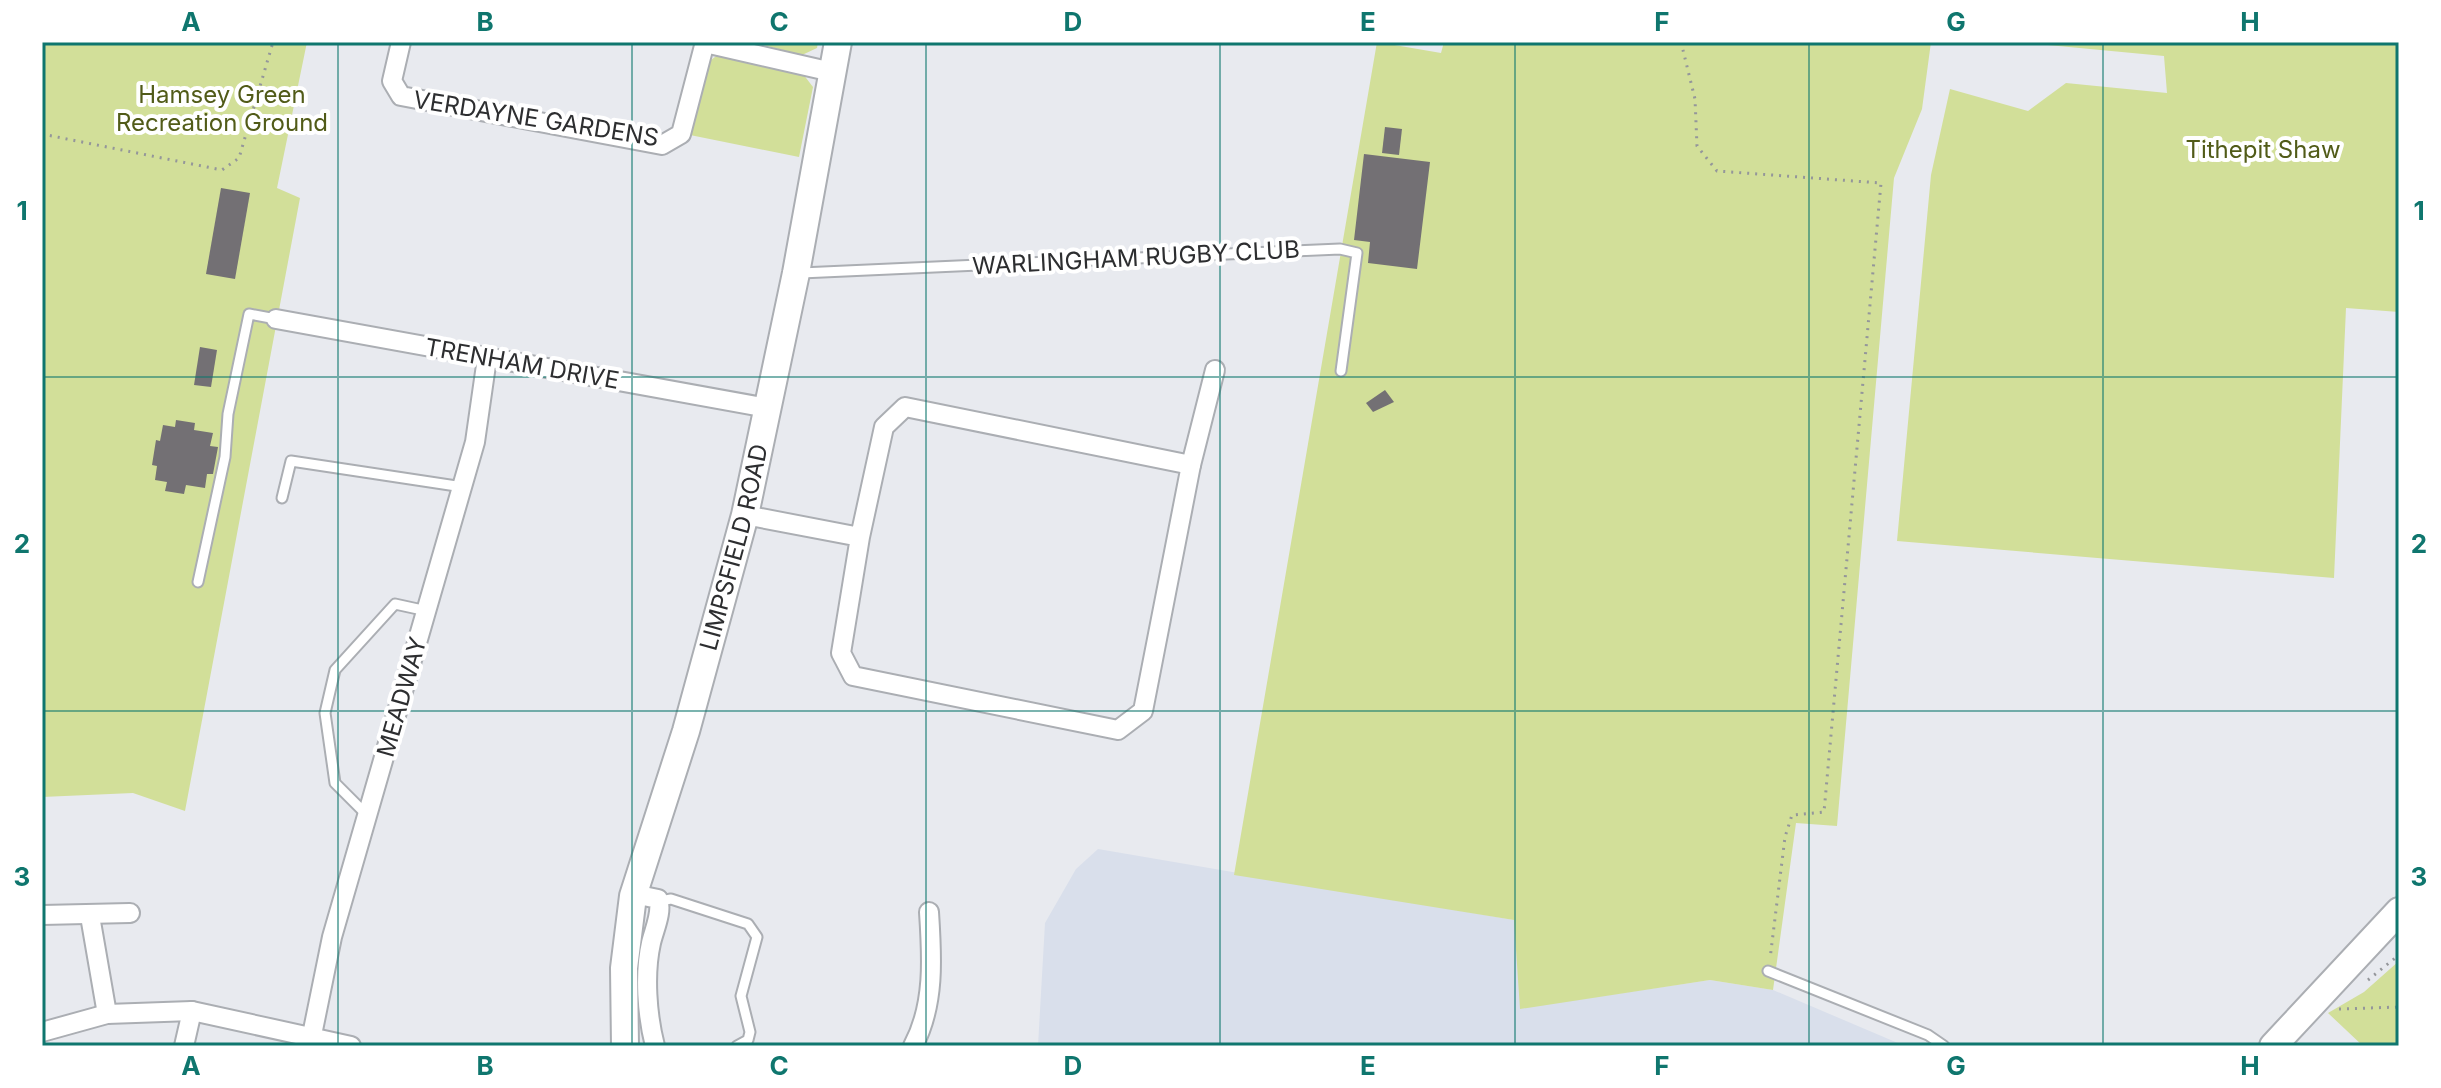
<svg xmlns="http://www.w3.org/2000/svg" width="2441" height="1088" font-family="Inter,sans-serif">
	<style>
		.built { fill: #d9dfeb }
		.green { fill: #d2df99 }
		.building { fill: #737074 }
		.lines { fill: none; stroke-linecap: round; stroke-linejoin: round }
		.lane-casing { stroke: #abaeb3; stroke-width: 13 }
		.street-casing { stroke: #abaeb3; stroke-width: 22 }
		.secondary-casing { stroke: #abaeb3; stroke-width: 30 }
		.path { stroke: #94969a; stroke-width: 3; stroke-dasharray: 2 6; stroke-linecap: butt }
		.lane { stroke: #fff; stroke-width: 9 }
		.street { stroke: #fff; stroke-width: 18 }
		.secondary { stroke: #fff; stroke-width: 26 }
		.grid { fill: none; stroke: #0f766e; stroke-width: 2; stroke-opacity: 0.55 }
		.labels { text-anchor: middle; stroke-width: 8; stroke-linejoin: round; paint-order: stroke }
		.park-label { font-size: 24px; fill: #515b18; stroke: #fff }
		.street-label { font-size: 24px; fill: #2d2e30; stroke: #fff }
		.neatline { fill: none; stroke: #0f766e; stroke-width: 3 }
		.grid-label { font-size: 26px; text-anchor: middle; font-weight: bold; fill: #0f766e }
	</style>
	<rect width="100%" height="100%" fill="#e8eaef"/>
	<path class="built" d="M 1098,849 L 1514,920 L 1521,1008 L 1710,980 L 1773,990 L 1905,1046 L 1038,1046 L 1045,923 L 1076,869 Z"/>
	<g class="green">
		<path d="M 42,42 L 307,42 L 277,188 L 300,198 L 185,811 L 133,793 L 42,797 Z"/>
		<path d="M 751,42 L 818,42 L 817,48 L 802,55 Z"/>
		<path d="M 1377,42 L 1441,53 L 1444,42 L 1931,42 L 1922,109 L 1894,178 L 1837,826 L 1796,823 L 1773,990 L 1710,980 L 1520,1009 L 1514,920 L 1234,875 Z"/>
		<path d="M 2016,42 L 2399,42 L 2399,312 L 2346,308 L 2334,578 L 1897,541 L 1931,175 L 1950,89 L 2028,111 L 2066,83 L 2167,93 L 2164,56 Z"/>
		<path d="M 719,54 L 803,74 L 813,87 L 799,157 L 690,135 L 707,63 Z"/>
		<path d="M 2399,961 L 2399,1046 L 2363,1046 L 2328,1013 L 2364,992 Z"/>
	</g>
	<g class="building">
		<path d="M 1385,127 L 1402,129 L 1399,155 L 1382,153 Z"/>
		<path d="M 1364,154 L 1430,162 L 1417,269 L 1368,263 L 1370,242 L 1354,240 Z"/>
		<path d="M 221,188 L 250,193 L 235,279 L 206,274 Z"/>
		<path d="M 200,347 L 217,350 L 211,387 L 194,385 Z"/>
		<path d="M 1385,390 L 1394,402 L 1373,412 L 1366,403 Z"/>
		<path d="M 176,420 L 195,423 L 194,430 L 213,433 L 210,446 L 218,447 L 213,474 L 207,474 L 205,488 L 186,485 L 184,494 L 165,491 L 167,482 L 155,480 L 157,466 L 152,465 L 156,440 L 160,441 L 163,425 L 175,427 Z"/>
	</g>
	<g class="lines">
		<defs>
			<g id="lane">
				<path d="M 801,273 L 1340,249 L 1357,253 L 1341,371"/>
				<path d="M 282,498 L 291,461 L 463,487"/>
				<path d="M 198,582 L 225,457 L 228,414 L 249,314 L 276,319"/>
				<path d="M 367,815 L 335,783 L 325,713 L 335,670 L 395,604 L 427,611"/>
				<path d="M 660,901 L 671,899 L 748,924 L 757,937 L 741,996 L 750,1032 L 748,1040 L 737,1046"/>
				<path d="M 1768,971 L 1928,1035 L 1944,1046"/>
			</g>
			<g id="street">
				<path d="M 401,42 L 392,81 L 401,96 L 662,145 L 681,134 L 705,42"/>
				<path d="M 705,43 L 832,72"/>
				<path d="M 276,319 L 768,408"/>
				<path d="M 1191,465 L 1215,370"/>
				<path d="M 745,515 L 860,537 L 884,427 L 905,407 L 1191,465 L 1143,711 L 1118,730 L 853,676 L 841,653 L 860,537"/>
				<path d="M 634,894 L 658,899 C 663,911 654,930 651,943 C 644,974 647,1015 655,1046"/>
				<path d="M 42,915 L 130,913"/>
				<path d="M 90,916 L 107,1014"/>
				<path d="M 42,1032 L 107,1014 L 192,1011 L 351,1046"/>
				<path d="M 312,1035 L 332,937 L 475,442 L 487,358"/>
				<path d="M 184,1046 L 192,1011"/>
				<path d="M 913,1046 C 935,1005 932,957 929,912"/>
			</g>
			<g id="secondary">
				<path id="s1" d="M 625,1046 L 624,968 L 633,896 L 686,731 L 745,515 L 796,273 L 838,42"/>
				<path d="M 2273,1046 L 2399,911"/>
			</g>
		</defs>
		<use href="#lane" class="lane-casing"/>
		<use href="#street" class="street-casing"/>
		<use href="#secondary" class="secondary-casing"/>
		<g class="path">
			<path d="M 1681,42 L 1695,99 L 1697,146 L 1717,171 L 1881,183 L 1824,812 L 1792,815 L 1785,837 L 1770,959"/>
			<path d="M 42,134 L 222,170 L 239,158 L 273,42"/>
			<path d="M 2368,980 L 2399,955"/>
			<path d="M 2339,1009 L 2399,1007"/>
		</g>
		<use href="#lane" class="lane"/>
		<use href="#street" class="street"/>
		<use href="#secondary" class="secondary"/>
	</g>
	<path class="grid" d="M 338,42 L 338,1046M 632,42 L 632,1046M 926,42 L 926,1046M 1220,42 L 1220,1046M 1515,42 L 1515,1046M 1809,42 L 1809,1046M 2103,42 L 2103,1046M 42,377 L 2399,377M 42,711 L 2399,711"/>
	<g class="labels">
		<g class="park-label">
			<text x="222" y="103">Hamsey Green<tspan x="222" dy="28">Recreation Ground</tspan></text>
			<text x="2263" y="158">Tithepit Shaw</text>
		</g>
		<g class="street-label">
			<text transform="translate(536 119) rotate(9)" y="8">VERDAYNE GARDENS</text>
			<text transform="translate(1136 258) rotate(-3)" y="8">WARLINGHAM RUGBY CLUB</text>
			<text transform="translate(522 364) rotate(10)" y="8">TRENHAM DRIVE</text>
			<text dy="8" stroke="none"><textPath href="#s1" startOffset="514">LIMPSFIELD ROAD</textPath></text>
			<text transform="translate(402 697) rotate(-74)" y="8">MEADWAY</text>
		</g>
	</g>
	<rect width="2441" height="1088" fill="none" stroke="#ffffff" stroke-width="88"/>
	<rect x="44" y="44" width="2353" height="1000" class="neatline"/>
	<g class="grid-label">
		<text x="191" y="31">A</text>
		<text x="485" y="31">B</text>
		<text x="779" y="31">C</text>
		<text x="1073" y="31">D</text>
		<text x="1368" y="31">E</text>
		<text x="1662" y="31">F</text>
		<text x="1956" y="31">G</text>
		<text x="2250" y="31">H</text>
		<text x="22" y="220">1</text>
		<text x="2419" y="220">1</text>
		<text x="22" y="553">2</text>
		<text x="2419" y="553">2</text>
		<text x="22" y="886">3</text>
		<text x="2419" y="886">3</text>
		<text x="191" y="1075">A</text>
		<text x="485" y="1075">B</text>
		<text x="779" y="1075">C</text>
		<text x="1073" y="1075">D</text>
		<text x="1368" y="1075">E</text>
		<text x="1662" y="1075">F</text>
		<text x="1956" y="1075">G</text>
		<text x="2250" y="1075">H</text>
	</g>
</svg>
